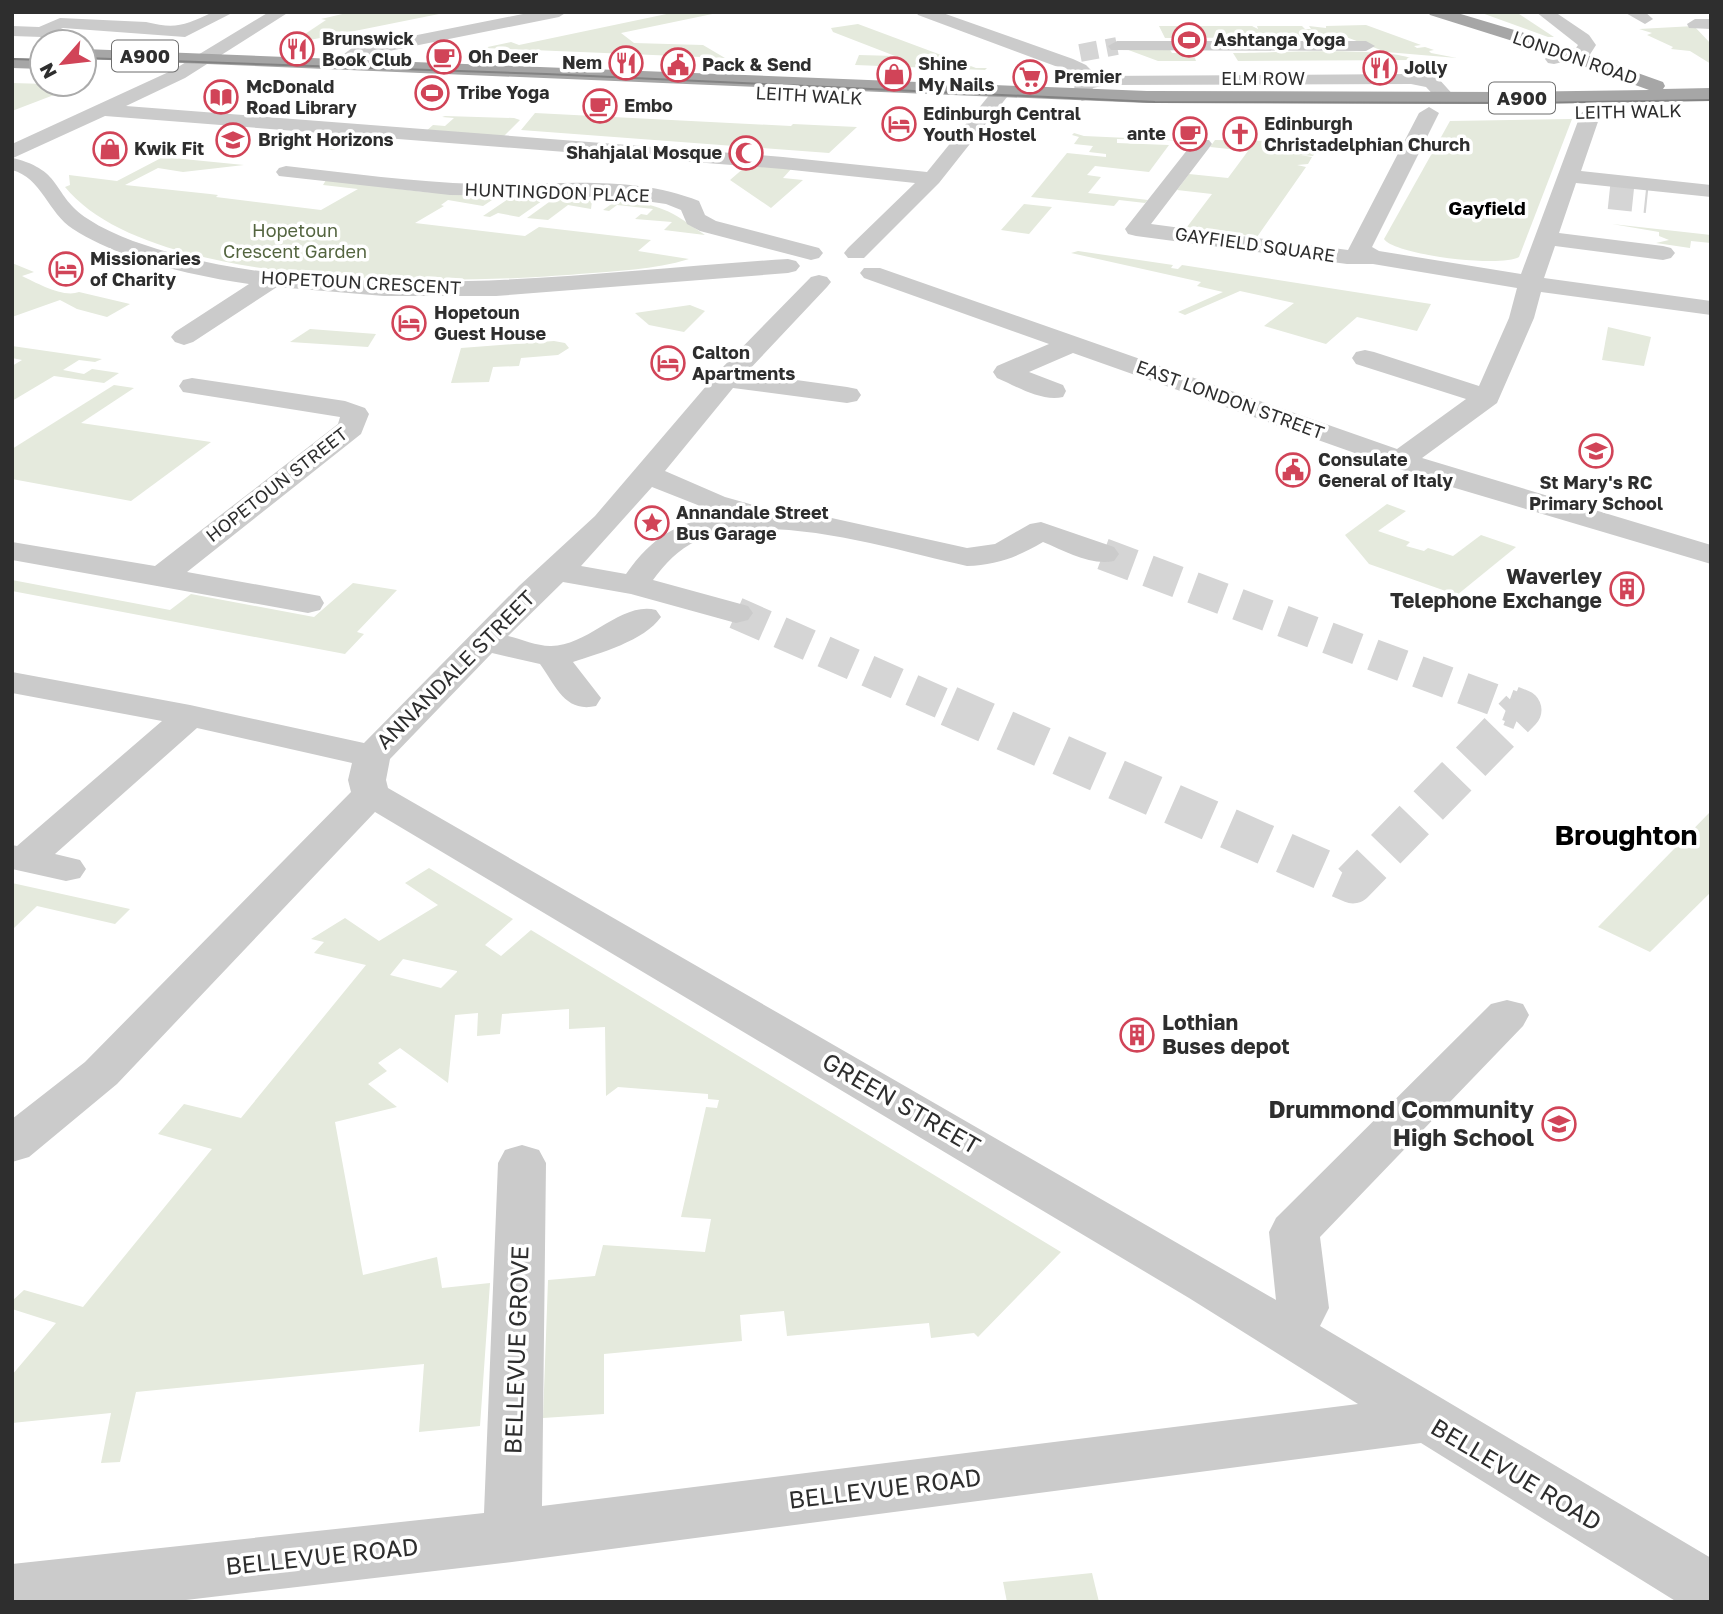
<svg xmlns="http://www.w3.org/2000/svg" width="1723" height="1614" font-family="'Golos Text',sans-serif">
	<style>
		.green { fill: #e5eadd; fill-rule: evenodd }
		.lines { fill: none; stroke-linecap: round; stroke-linejoin: round }
		.minor-tunnel-far3 { stroke: #d5d5d5; stroke-width: 18; stroke-dasharray: 18 9; stroke-linecap: butt }
		.minor-tunnel-far2 { stroke: #d5d5d5; stroke-width: 24; stroke-dasharray: 24 12; stroke-linecap: butt }
		.minor-tunnel-far1 { stroke: #d5d5d5; stroke-width: 32; stroke-dasharray: 32 16; stroke-linecap: butt }
		.minor-tunnel { stroke: #d5d5d5; stroke-width: 41; stroke-dasharray: 41 20; stroke-linecap: butt }
		.minor { fill: #cbcbcb; fill-rule: evenodd }
		.major { fill: #a6a6a6; fill-rule: evenodd }
		.tram { stroke: #838383; stroke-width: 2 }
		.labels { text-anchor: middle; stroke-width: 7; stroke-linejoin: round; paint-order: stroke }
		.far-poi-label { font-size: 18px; font-weight: bold; fill: #2e2e2e; stroke: #fff; text-anchor: start }
		.far-street-label { font-size: 18px; fill: #2e2e2e; stroke: #fff }
		.far-park-label { font-size: 18px; fill: #546540; stroke: #fff }
		.shield { fill: #fff; stroke: #6d6d6d; stroke-width: 2 }
		.shield-label { font-size: 19px; font-weight: bold; fill: #2e2e2e }
		.far-neighbourhood-label { font-size: 19px; font-weight: bold; fill: #000; stroke: #fff }
		.poi-label { font-size: 21px; font-weight: bold; fill: #2e2e2e; stroke: #fff; text-anchor: end }
		.street-label { font-size: 21px; fill: #2e2e2e; stroke: #fff }
		.near-street-label { font-size: 24px; fill: #2e2e2e; stroke: #fff }
		.near-poi-label { font-size: 24px; font-weight: bold; fill: #2e2e2e; stroke: #fff; text-anchor: end }
		.district-label { font-size: 28px; font-weight: bold; fill: #000; stroke: #fff }
	</style>
	<rect width="100%" height="100%" fill="#fff"/>
	<g class="green">
		<path d="M 351,12 L 449,12 L 290,44 L 326,20 L 321,19 Z"/>
		<path d="M 676,12 L 722,12 L 621,33 L 634,43 L 703,45 L 725,58 L 483,48 L 511,42 L 519,45 Z"/>
		<path d="M 1479,12 L 1516,12 L 1554,37 L 1548,37 Z"/>
		<path d="M 858,24 L 976,68 L 987,68 L 985,70 L 855,65 L 859,55 L 895,56 L 833,32 L 831,28 Z"/>
		<path d="M 1366,25 L 1421,45 L 1414,46 L 1417,48 L 1425,47 L 1434,50 L 1429,51 L 1431,53 L 1457,58 L 1386,52 L 1346,37 L 1165,38 L 1159,26 L 1252,26 L 1258,29 L 1257,26 L 1302,26 L 1305,29 L 1311,29 L 1309,26 L 1326,28 L 1326,26 Z"/>
		<path d="M 1694,26 L 1711,44 L 1711,64 L 1690,51 L 1671,49 L 1673,47 L 1647,35 L 1652,33 L 1639,29 Z"/>
		<path d="M 1123,48 L 1169,48 L 1172,53 L 1193,53 L 1196,61 L 1158,61 Z"/>
		<path d="M 1233,53 C 1269,53 1390,46 1415,60 L 1238,61 Z"/>
		<path d="M 12,83 L 80,85 L 12,111 Z"/>
		<path d="M 535,113 L 791,126 L 793,124 L 857,127 L 829,153 L 521,130 Z"/>
		<path d="M 445,116 L 514,118 L 520,120 L 502,138 L 425,132 L 433,125 L 445,126 L 454,118 L 442,117 Z"/>
		<path d="M 1572,119 L 1519,257 C 1501,268 1394,255 1384,239 L 1450,121 Z"/>
		<path d="M 1074,133 L 1084,136 L 1195,141 L 1117,139 L 1117,143 L 1169,145 L 1149,172 L 1095,166 L 1087,175 L 1101,177 L 1088,193 L 1148,200 L 1145,203 L 1119,200 L 1114,206 L 1031,197 L 1067,153 L 1106,157 L 1106,154 L 1089,152 L 1093,146 L 1074,144 L 1079,137 L 1072,135 Z"/>
		<path d="M 314,135 L 353,138 L 334,150 L 283,146 C 294,139 304,142 314,135 Z"/>
		<path d="M 1215,140 L 1338,142 L 1333,146 L 1317,150 L 1313,156 L 1300,155 L 1312,157 L 1308,164 L 1297,165 L 1306,167 L 1257,237 L 1187,227 L 1212,194 L 1177,190 L 1189,174 L 1228,178 L 1248,151 L 1210,147 Z"/>
		<path d="M 163,157 L 244,165 L 183,172 L 158,168 L 125,185 L 210,194 L 218,195 L 216,197 L 321,210 L 358,189 L 323,185 L 326,180 L 424,192 L 498,196 L 483,206 L 448,200 L 441,205 L 444,206 L 415,223 L 525,236 L 539,227 L 651,240 L 638,251 L 689,259 C 654,270 615,271 579,274 C 453,285 150,291 65,187 L 70,185 L 69,175 L 117,181 Z"/>
		<path d="M 758,165 L 792,168 L 783,178 L 803,180 L 771,208 L 730,180 L 745,167 Z"/>
		<path d="M 549,196 L 519,217 L 498,213 L 490,217 L 483,216 L 511,197 Z"/>
		<path d="M 556,197 L 592,201 L 591,209 L 568,205 L 548,220 L 527,218 Z"/>
		<path d="M 617,200 C 662,205 668,209 705,235 L 664,230 L 672,222 L 635,219 L 641,214 L 647,215 L 653,209 L 617,205 L 609,211 L 603,210 Z"/>
		<path d="M 1024,204 L 1052,207 L 1029,234 L 1001,230 Z"/>
		<path d="M 1612,224 L 1711,235 L 1711,243 L 1691,241 L 1690,248 L 1656,243 L 1669,240 L 1659,236 L 1659,232 Z"/>
		<path d="M 1078,251 L 1173,265 L 1171,268 L 1178,269 L 1182,265 L 1431,304 L 1417,331 L 1357,317 L 1326,344 L 1264,326 L 1294,303 L 1240,291 L 1185,315 L 1178,312 L 1223,292 L 1197,286 L 1201,282 L 1071,253 Z"/>
		<path d="M 12,263 L 34,272 L 22,276 C 37,283 63,298 79,292 L 130,304 L 107,317 L 77,309 L 60,300 L 12,317 Z"/>
		<path d="M 690,305 L 705,311 L 684,332 L 649,325 L 635,313 Z"/>
		<path d="M 1608,327 L 1651,337 L 1644,366 L 1602,360 Z"/>
		<path d="M 310,329 L 376,334 L 368,347 L 290,342 Z"/>
		<path d="M 554,341 L 565,343 L 569,348 L 558,355 L 521,358 L 519,366 L 493,367 L 489,382 L 451,383 L 461,348 Z"/>
		<path d="M 12,346 L 102,359 L 95,362 L 79,360 L 63,370 L 84,374 L 92,369 L 119,373 L 104,383 L 54,376 L 12,401 L 12,366 L 22,360 L 12,358 Z"/>
		<path d="M 114,385 L 134,388 L 81,423 L 211,442 L 131,501 L 12,479 L 12,449 Z"/>
		<path d="M 1387,504 L 1406,511 L 1378,531 L 1410,542 L 1406,546 L 1424,551 L 1428,548 L 1453,556 L 1481,535 L 1516,547 L 1457,595 L 1369,564 L 1345,535 Z"/>
		<path d="M 12,580 L 170,610 L 191,594 L 314,617 L 353,583 L 397,590 L 357,632 L 364,634 L 345,654 L 12,591 Z"/>
		<path d="M 1711,811 L 1711,892 L 1650,952 L 1598,927 Z"/>
		<path d="M 429,868 L 513,919 L 485,945 L 501,956 L 531,930 L 1061,1252 L 978,1337 L 974,1333 L 931,1338 L 929,1323 L 787,1336 L 784,1311 L 740,1315 L 742,1341 L 604,1354 L 604,1414 L 543,1418 L 548,1280 L 595,1276 L 603,1245 L 705,1252 L 711,1219 L 681,1217 L 706,1107 L 717,1108 L 719,1100 L 708,1099 L 708,1094 L 618,1087 L 606,1096 L 605,1027 L 569,1029 L 569,1009 L 502,1014 L 500,1034 L 477,1036 L 478,1013 L 455,1015 L 448,1083 L 400,1048 L 378,1063 L 387,1071 L 368,1084 L 397,1107 L 335,1122 L 363,1275 L 437,1257 L 442,1288 L 490,1283 L 480,1426 L 419,1432 L 424,1364 L 136,1392 L 120,1462 L 101,1463 L 111,1413 L 12,1423 L 12,1375 L 56,1323 L 12,1309 L 12,1301 L 24,1290 L 83,1307 L 212,1149 L 158,1134 L 184,1104 L 241,1118 L 366,965 L 314,953 L 324,942 L 311,939 L 345,918 L 379,941 L 438,905 L 405,883 ZM 403,959 L 457,971 L 457,972 L 441,988 L 390,975 Z"/>
		<path d="M 12,883 L 130,909 L 115,924 L 37,906 L 14,928 Z"/>
		<path d="M 1092,1573 L 1099,1602 L 1007,1602 L 1003,1582 Z"/>
	</g>
	<g class="lines">
		<path class="minor-tunnel-far3" d="M 1080,53 L 1117,46"/>
		<path class="minor-tunnel-far2" d="M 1609,197 L 1647,201"/>
		<g class="minor-tunnel-far1">
			<path d="M 1103,554 L 1516,708"/>
			<path d="M 736,613 L 953,708"/>
		</g>
		<path class="minor-tunnel" d="M 949,706 L 1353,883 L 1521,710 L 1511,706"/>
		<g class="minor">
			<path d="M 213,12 L 234,12 L 185,37 L 63,28 L 42,37 L 12,36 L 12,26 L 39,27 L 60,18 L 146,22 C 175,29 184,26 213,12 Z"/>
			<path d="M 269,12 L 289,12 L 185,78 L 126,106 L 783,157 L 927,172 L 995,88 L 1009,88 L 1011,92 L 939,183 L 864,258 L 848,258 L 844,253 L 848,248 L 915,183 L 783,169 L 105,116 L 13,158 C 65,171 51,195 88,219 C 115,237 150,247 181,256 C 229,269 279,274 328,278 C 485,290 632,269 788,259 L 796,261 L 800,266 L 796,271 L 788,273 L 496,296 L 384,296 L 277,287 L 193,342 L 184,345 L 175,342 L 171,337 L 175,332 L 249,284 C 194,276 121,260 73,229 C 48,213 42,178 12,170 L 12,144 L 173,70 Z"/>
			<path d="M 533,12 L 567,12 L 559,17 L 364,56 L 341,68 L 332,63 L 352,48 Z"/>
			<path d="M 916,12 L 940,12 L 1073,59 L 1086,65 L 1097,76 L 1411,74 L 1438,78 L 1456,98 L 1454,102 L 1440,102 L 1426,87 L 1411,84 L 1106,85 L 1093,88 L 1089,99 L 1082,101 L 1073,95 L 1075,84 L 1080,79 L 1074,73 L 918,15 Z"/>
			<path d="M 1536,12 L 1555,12 L 1589,35 L 1596,45 L 1589,56 L 1554,64 L 1548,63 L 1545,59 L 1548,55 L 1576,48 L 1578,45 Z"/>
			<path d="M 1624,12 L 1645,12 L 1653,19 L 1645,24 Z"/>
			<path d="M 1695,19 L 1711,19 L 1711,29 L 1689,28 L 1687,24 Z"/>
			<path d="M 1117,41 L 1366,41 L 1375,46 L 1366,51 L 1111,50 L 1108,46 Z"/>
			<path d="M 1429,107 L 1439,113 L 1372,247 L 1379,251 L 1521,274 L 1581,113 L 1591,107 L 1601,113 L 1581,171 L 1711,185 L 1711,197 L 1576,183 L 1559,233 L 1663,246 L 1671,248 L 1675,253 L 1671,258 L 1663,260 L 1555,246 L 1544,278 L 1711,301 L 1711,315 L 1541,292 L 1534,318 L 1497,403 L 1422,458 L 1711,545 L 1711,564 L 1445,485 L 1073,353 L 1029,372 L 1063,385 L 1066,391 L 1063,397 C 1041,402 1016,386 997,378 L 993,372 L 997,366 L 1049,344 L 864,278 L 860,273 L 864,268 L 880,268 L 1397,449 L 1466,399 L 1356,364 L 1352,358 L 1356,352 L 1365,350 L 1374,352 L 1479,386 L 1509,318 L 1517,288 L 1373,264 L 1347,264 L 1136,236 L 1128,234 L 1125,229 L 1195,140 L 1209,140 L 1212,144 L 1151,224 L 1348,250 L 1419,113 Z"/>
			<path d="M 286,166 C 349,173 413,182 477,184 C 550,186 629,173 699,201 L 705,215 L 716,221 L 819,248 L 823,253 L 819,258 L 811,260 L 700,231 L 687,224 L 681,210 L 666,204 L 618,197 L 450,195 L 279,176 L 276,172 L 279,168 Z"/>
			<path d="M 819,275 L 827,277 L 831,282 L 827,287 L 746,373 L 847,387 L 857,389 L 861,395 L 857,401 L 847,403 L 733,388 L 665,471 L 725,497 L 771,510 L 818,515 L 967,548 L 995,544 L 1030,524 L 1041,522 L 1114,547 L 1119,554 L 1114,561 C 1091,566 1065,551 1043,542 C 1018,557 996,565 967,566 C 893,550 767,509 697,541 C 678,549 665,564 653,580 L 748,606 L 753,613 L 748,620 L 736,623 L 631,594 L 563,582 L 508,636 C 521,639 537,646 550,646 C 588,647 621,601 656,610 L 661,617 C 644,641 600,653 573,662 L 601,698 L 596,706 C 565,713 556,686 540,664 L 492,653 L 390,759 L 386,780 L 388,788 L 1276,1300 L 1269,1232 L 1276,1218 L 1491,1004 L 1507,1000 L 1523,1004 L 1529,1015 L 1523,1026 L 1320,1237 L 1329,1308 L 1320,1326 L 1711,1558 L 1711,1602 L 1677,1602 L 1421,1443 L 512,1562 L 169,1602 L 12,1602 L 12,1564 L 484,1513 L 498,1163 L 505,1150 L 522,1145 L 539,1150 L 546,1163 L 542,1506 L 1358,1404 L 1189,1298 L 375,812 L 117,1084 L 29,1157 L 12,1162 L 12,1119 L 85,1062 L 351,792 L 348,780 L 352,763 L 197,728 L 55,854 L 80,860 L 86,869 L 80,878 L 66,881 L 12,869 L 12,845 L 17,846 L 162,721 L 12,693 L 12,672 L 190,705 L 364,743 L 519,586 L 595,516 L 719,371 L 811,277 ZM 652,487 L 723,515 C 677,522 653,536 626,574 L 581,566 Z"/>
			<path d="M 192,378 L 345,401 L 365,408 L 369,414 L 361,434 L 187,572 L 320,596 L 324,603 L 320,610 L 308,613 L 12,560 L 12,542 L 155,566 L 338,424 L 340,417 L 183,392 L 179,386 L 183,380 Z"/>
		</g>
		<g class="major">
			<path d="M 1428,12 L 1454,12 L 1531,35 L 1663,82 L 1665,86 L 1663,89 L 1711,88 L 1711,100 L 1503,104 L 1147,103 L 84,59 L 84,49 L 1147,91 L 1503,92 L 1649,90 L 1519,43 L 1430,15 Z"/>
			<path d="M 12,58 L 42,59 L 42,69 L 12,68 Z"/>
		</g>
		<g class="tram">
			<path d="M 84,58 L 546,74 L 1155,102 L 1531,103 L 1711,100"/>
			<path d="M 12,59 L 42,60"/>
		</g>
	</g>
	<defs>
		<symbol id="stadium-ring" viewBox="-11 -11 22 22"><circle r="9.5" fill="#fff" stroke="#d14458" stroke-width="1.5"/><path d="M0-5a6.5 5 0 1 0 0 10a6.5 5 0 1 0 0-10ZM-3.5-1.8h7v3.6h-7Z" fill="#d14458"/></symbol>
		<symbol id="restaurant-ring" viewBox="-11 -11 22 22"><circle r="9.5" fill="#fff" stroke="#d14458" stroke-width="1.5"/><path d="M-5-6h1v4h1v-4h1v4h1v-4h1v5L-1.5 .5V6h-2V.5L-5-1ZM5-6V6H3V1.5H1.5Q1.5-4 5-6Z" fill="#d14458"/></symbol>
		<symbol id="cafe-ring" viewBox="-11 -11 22 22"><circle r="9.5" fill="#fff" stroke="#d14458" stroke-width="1.5"/><path d="M-5.5-4.5H6V0H3Q3 3.5 0 3.5H-2.5Q-5.5 3.5-5.5 0ZM3-3.2v2h1.7v-2ZM-6 4.5H4V6H-6Z" fill="#d14458"/></symbol>
		<symbol id="civic-ring" viewBox="-11 -11 22 22"><circle r="9.5" fill="#fff" stroke="#d14458" stroke-width="1.5"/><path d="M-.6-6.5H3V-4.5H.6V-3L4-1V1h2V6H-6V1h2V-1L-.6-3ZM-1.2 2.5V6h2.4V2.5Z" fill="#d14458"/></symbol>
		<symbol id="shop-ring" viewBox="-11 -11 22 22"><circle r="9.5" fill="#fff" stroke="#d14458" stroke-width="1.5"/><path d="M-5-2.5h2.3a2.7 3.5 0 0 1 5.4 0H5L5.5 6h-11ZM-1.5-2.5h3a1.5 2.3 0 0 0-3 0Z" fill="#d14458"/></symbol>
		<symbol id="supermarket-ring" viewBox="-11 -11 22 22"><circle r="9.5" fill="#fff" stroke="#d14458" stroke-width="1.5"/><path d="M-6-5.5h2.5l.6 2H6L4.5 2H-2.5L-4.4-4H-6ZM-1.5 3.2a1.3 1.3 0 1 0 .1 0ZM3 3.2a1.3 1.3 0 1 0 .1 0Z" fill="#d14458"/></symbol>
		<symbol id="library-ring" viewBox="-11 -11 22 22"><circle r="9.5" fill="#fff" stroke="#d14458" stroke-width="1.5"/><path d="M-6-4Q-3-5.5-.7-3.5V5Q-3 3-6 4ZM6-4Q3-5.5 .7-3.5V5Q3 3 6 4Z" fill="#d14458"/></symbol>
		<symbol id="hotel-ring" viewBox="-11 -11 22 22"><circle r="9.5" fill="#fff" stroke="#d14458" stroke-width="1.5"/><path d="M-6-4.5h1.5V1H6V5H4.5V3h-9V5H-6ZM-4 0a1.8 1.8 0 1 1 3.6 0ZM.5 0V-2.5h3Q6-2.5 6 0Z" fill="#d14458"/></symbol>
		<symbol id="church-ring" viewBox="-11 -11 22 22"><circle r="9.5" fill="#fff" stroke="#d14458" stroke-width="1.5"/><path d="M-1.2-6h2.4v3.5h3.3v2.4h-3.3V6h-2.4V-.1h-3.3v-2.4h3.3Z" fill="#d14458"/></symbol>
		<symbol id="school-ring" viewBox="-11 -11 22 22"><circle r="9.5" fill="#fff" stroke="#d14458" stroke-width="1.5"/><path d="M0-5L7-2L0 1L-7-2ZM-4 1L0 2.5L4 1V4Q0 6-4 4Z" fill="#d14458"/></symbol>
		<symbol id="mosque-ring" viewBox="-11 -11 22 22"><circle r="9.5" fill="#fff" stroke="#d14458" stroke-width="1.5"/><path d="M3.5-4.9A6 6 0 1 0 3.5 4.9A5 5 0 1 1 3.5-4.9Z" fill="#d14458"/></symbol>
		<symbol id="sight-ring" viewBox="-11 -11 22 22"><circle r="9.5" fill="#fff" stroke="#d14458" stroke-width="1.5"/><path d="M0-6L1.8-2.2L6-1.7L2.9 1.2L3.7 5.4L0 3.3L-3.7 5.4L-2.9 1.2L-6-1.7L-1.8-2.2Z" fill="#d14458"/></symbol>
		<symbol id="building-ring" viewBox="-11 -11 22 22"><circle r="9.5" fill="#fff" stroke="#d14458" stroke-width="1.5"/><path d="M-4-6H4V6H1V3H-1V6H-4ZM-2.5-4.3h1.7v1.8h-1.7ZM.8-4.3h1.7v1.8H.8ZM-2.5-1h1.7V.8h-1.7ZM.8-1h1.7V.8H.8Z" fill="#d14458"/></symbol>
	</defs>
	<g fill-rule="evenodd">
		<use href="#stadium-ring" x="1170" y="21" width="38" height="38"/>
		<use href="#restaurant-ring" x="278" y="30" width="38" height="38"/>
		<use href="#cafe-ring" x="425" y="38" width="38" height="38"/>
		<use href="#restaurant-ring" x="607" y="44" width="38" height="38"/>
		<use href="#civic-ring" x="659" y="46" width="38" height="38"/>
		<use href="#restaurant-ring" x="1361" y="49" width="38" height="38"/>
		<use href="#shop-ring" x="875" y="55" width="38" height="38"/>
		<use href="#supermarket-ring" x="1011" y="58" width="38" height="38"/>
		<use href="#stadium-ring" x="413" y="74" width="38" height="38"/>
		<use href="#library-ring" x="202" y="78" width="38" height="38"/>
		<use href="#cafe-ring" x="581" y="87" width="38" height="38"/>
		<use href="#hotel-ring" x="880" y="105" width="38" height="38"/>
		<use href="#cafe-ring" x="1171" y="115" width="38" height="38"/>
		<use href="#church-ring" x="1221" y="115" width="38" height="38"/>
		<use href="#school-ring" x="214" y="121" width="38" height="38"/>
		<use href="#shop-ring" x="91" y="130" width="38" height="38"/>
		<use href="#mosque-ring" x="727" y="134" width="38" height="38"/>
		<use href="#hotel-ring" x="47" y="250" width="38" height="38"/>
		<use href="#hotel-ring" x="390" y="304" width="38" height="38"/>
		<use href="#hotel-ring" x="649" y="344" width="38" height="38"/>
		<use href="#school-ring" x="1577" y="432" width="38" height="38"/>
		<use href="#civic-ring" x="1274" y="451" width="38" height="38"/>
		<use href="#sight-ring" x="633" y="504" width="38" height="38"/>
		<use href="#building-ring" x="1608" y="570" width="38" height="38"/>
		<use href="#building-ring" x="1118" y="1016" width="38" height="38"/>
		<use href="#school-ring" x="1540" y="1105" width="38" height="38"/>
	</g>
	<g class="labels">
		<g class="far-poi-label">
			<text x="322" y="45">Brunswick<tspan x="322" dy="21">Book Club</tspan></text>
			<text x="1214" y="46">Ashtanga Yoga</text>
			<text x="468" y="63">Oh Deer</text>
			<text x="602" y="69" text-anchor="end">Nem</text>
			<text x="918" y="70">Shine<tspan x="918" dy="21">My Nails</tspan></text>
			<text x="702" y="71">Pack &amp; Send</text>
			<text x="1404" y="74">Jolly</text>
			<text x="1054" y="83">Premier</text>
			<text x="246" y="93">McDonald<tspan x="246" dy="21">Road Library</tspan></text>
			<text x="457" y="99">Tribe Yoga</text>
			<text x="624" y="112">Embo</text>
			<text x="923" y="120">Edinburgh Central<tspan x="923" dy="21">Youth Hostel</tspan></text>
			<text x="1264" y="130">Edinburgh<tspan x="1264" dy="21">Christadelphian Church</tspan></text>
			<text x="1166" y="140" text-anchor="end">ante</text>
			<text x="258" y="146">Bright Horizons</text>
			<text x="134" y="155">Kwik Fit</text>
			<text x="722" y="159" text-anchor="end">Shahjalal Mosque</text>
			<text x="90" y="265">Missionaries<tspan x="90" dy="21">of Charity</tspan></text>
			<text x="434" y="319">Hopetoun<tspan x="434" dy="21">Guest House</tspan></text>
			<text x="692" y="359">Calton<tspan x="692" dy="21">Apartments</tspan></text>
			<text x="1318" y="466">Consulate<tspan x="1318" dy="21">General of Italy</tspan></text>
			<text x="1596" y="489" text-anchor="middle">St Mary's RC<tspan x="1596" dy="21">Primary School</tspan></text>
			<text x="676" y="519">Annandale Street<tspan x="676" dy="21">Bus Garage</tspan></text>
		</g>
		<g class="far-street-label">
			<text transform="translate(1575 58) rotate(19)" y="6">LONDON ROAD</text>
			<text x="1263" y="85">ELM ROW</text>
			<text transform="translate(809 96) rotate(3)" y="6">LEITH WALK</text>
			<text transform="translate(1628 112) rotate(-1)" y="6">LEITH WALK</text>
			<text transform="translate(557 193) rotate(2)" y="6">HUNTINGDON PLACE</text>
			<text transform="translate(1255 245) rotate(8)" y="6">GAYFIELD SQUARE</text>
			<text transform="translate(361 283) rotate(3)" y="6">HOPETOUN CRESCENT</text>
			<text transform="translate(1230 400) rotate(20)" y="6">EAST LONDON STREET</text>
			<text transform="translate(277 485) rotate(-38)" y="6">HOPETOUN STREET</text>
		</g>
		<g class="far-park-label">
			<text x="295" y="237">Hopetoun<tspan x="295" dy="21">Crescent Garden</tspan></text>
		</g>
		<g class="shield">
			<rect x="112" y="40.5" width="66" height="31" rx="5"/>
			<rect x="1489" y="82.5" width="66" height="31" rx="5"/>
		</g>
		<g class="shield-label">
			<text x="145" y="63">A900</text>
			<text x="1522" y="105">A900</text>
		</g>
		<g class="far-neighbourhood-label">
			<text x="1487" y="215">Gayfield</text>
		</g>
		<g class="poi-label">
			<text x="1602" y="584">Waverley<tspan x="1602" dy="24">Telephone Exchange</tspan></text>
			<text x="1162" y="1030" text-anchor="start">Lothian<tspan x="1162" dy="24">Buses depot</tspan></text>
		</g>
		<g class="street-label">
			<text transform="translate(456 670) rotate(-45)" y="7">ANNANDALE STREET</text>
		</g>
		<g class="near-street-label">
			<text transform="translate(901 1104) rotate(30)" y="8">GREEN STREET</text>
			<text transform="translate(517 1350) rotate(-88)" y="8">BELLEVUE GROVE</text>
			<text transform="translate(1516 1475) rotate(31)" y="8">BELLEVUE ROAD</text>
			<text transform="translate(885 1489) rotate(-7)" y="8">BELLEVUE ROAD</text>
			<text transform="translate(322 1557) rotate(-6)" y="8">BELLEVUE ROAD</text>
		</g>
		<g class="near-poi-label">
			<text x="1534" y="1118">Drummond Community<tspan x="1534" dy="28">High School</tspan></text>
		</g>
		<g class="district-label">
			<text x="1626" y="845">Broughton</text>
		</g>
	</g>
	<rect width="1723" height="1614" fill="none" stroke="#2e2e2e" stroke-width="28"/>
	<g transform="translate(63 63) rotate(242)"><circle r="33" fill="#ffffff" stroke="#ababab" stroke-width="2"/>
	<path d="M0-5L12 26L0 18L-12 26Z" fill="#d14458"/>
	<text y="-10" font-size="19" font-weight="bold" text-anchor="middle" fill="#2e2e2e">N</text>
	</g>
</svg>
